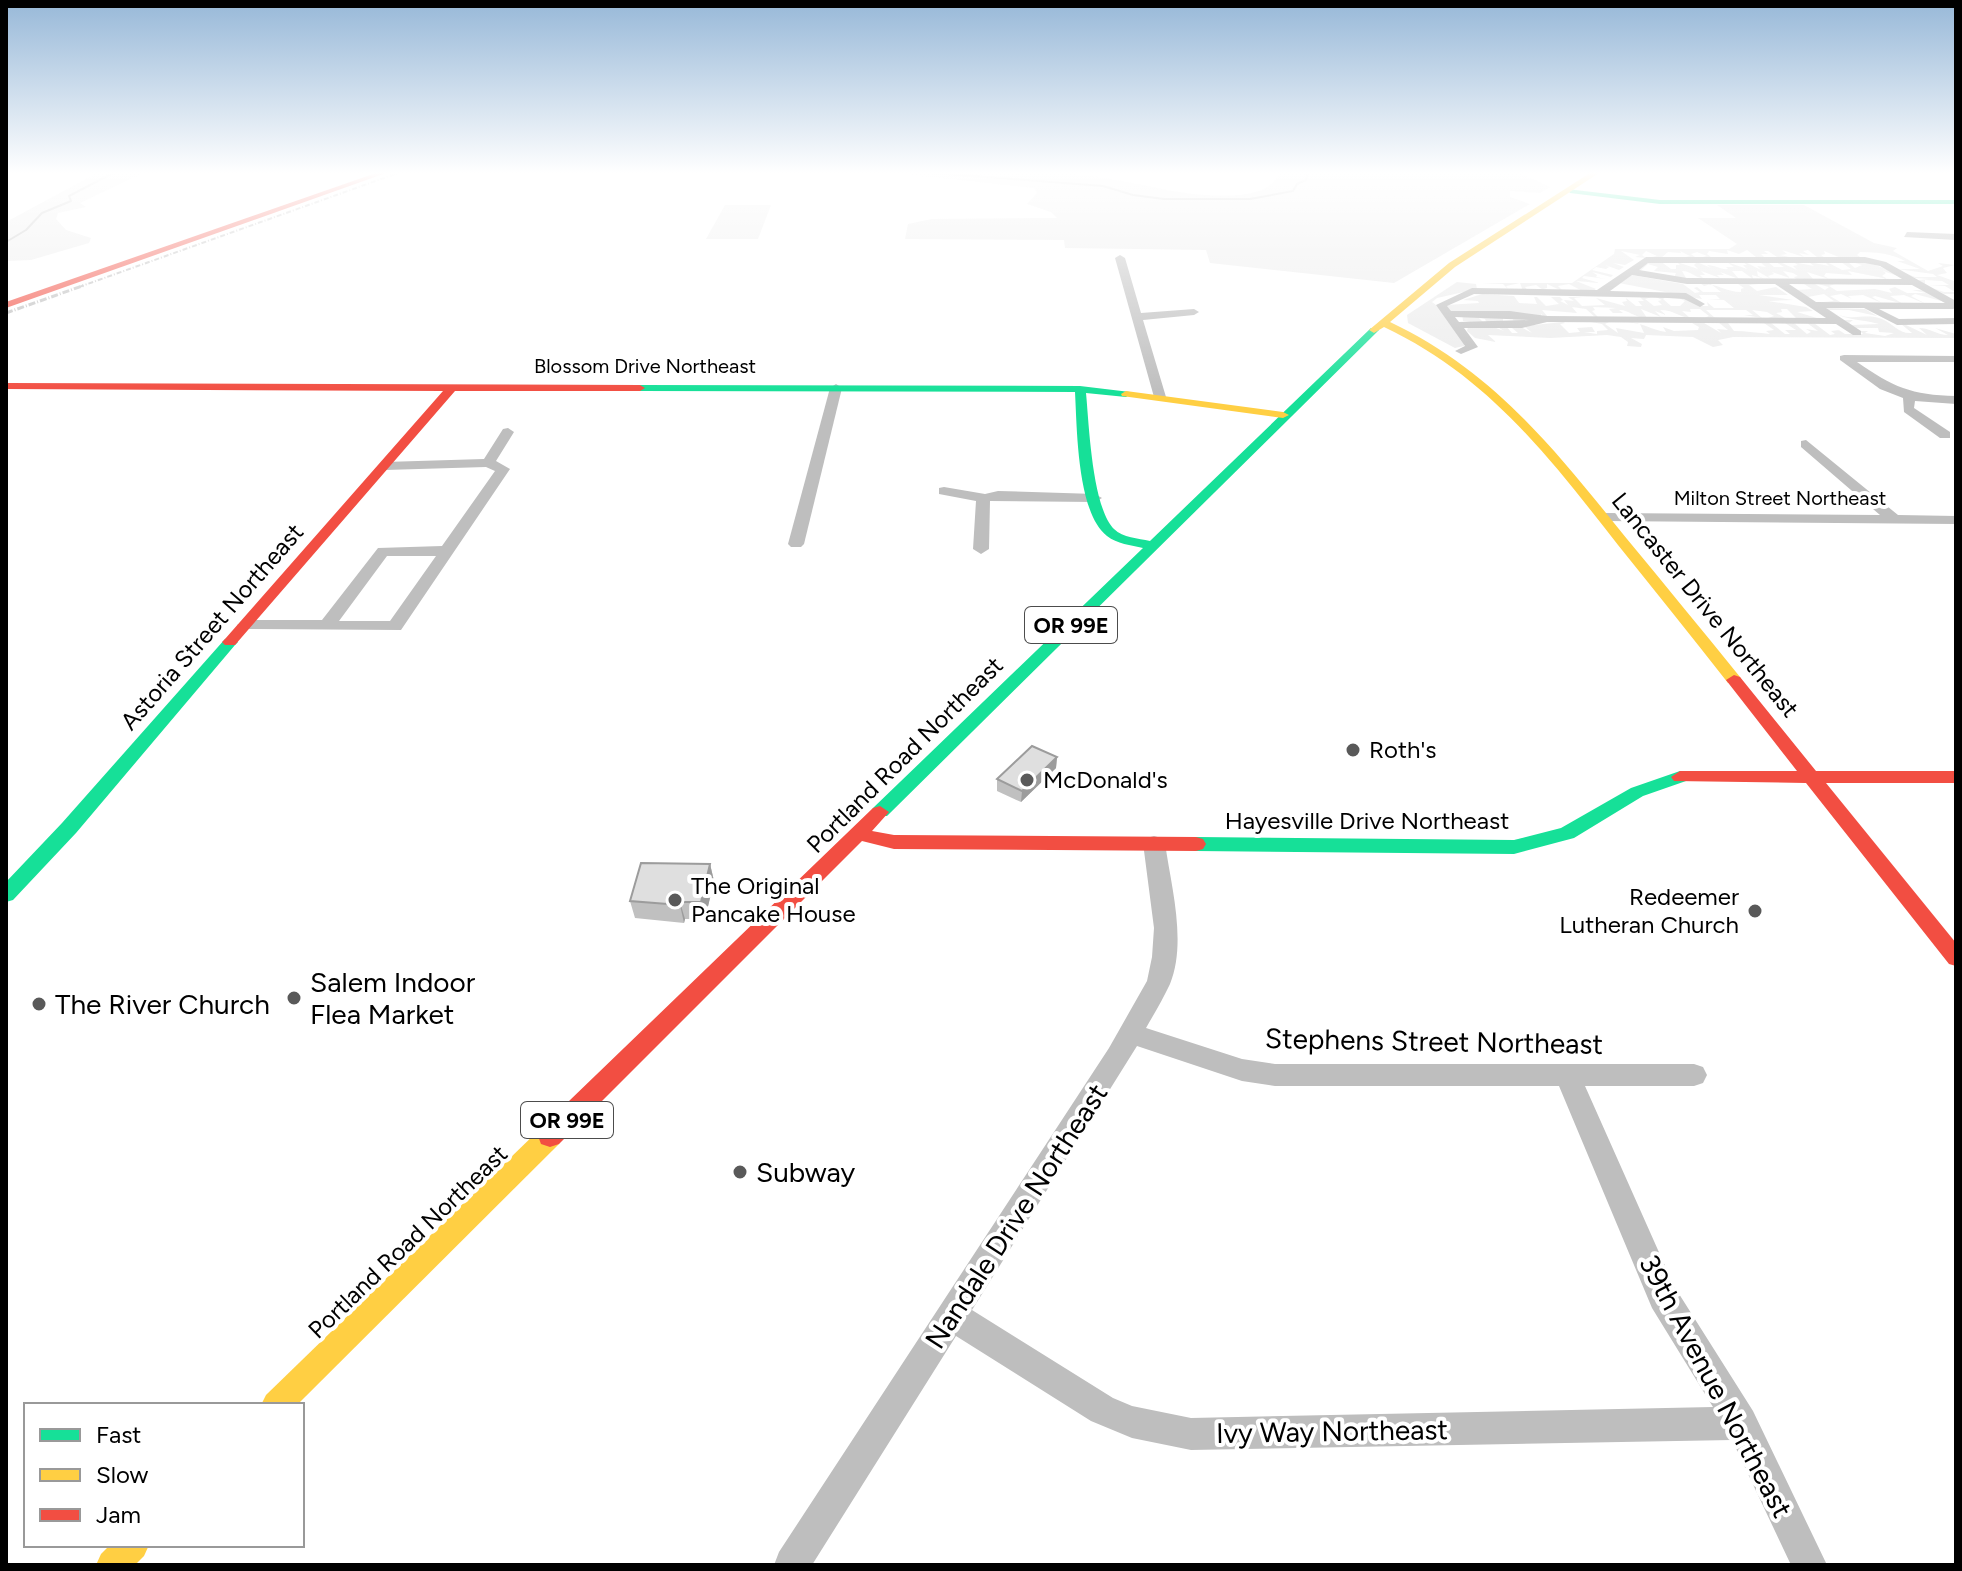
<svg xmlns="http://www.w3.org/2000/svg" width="1962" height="1571" font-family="Figtree,sans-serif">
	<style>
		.green { fill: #ececec }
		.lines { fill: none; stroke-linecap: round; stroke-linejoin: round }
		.stream { stroke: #bfbfbf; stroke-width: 2 }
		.street { fill: #bebebe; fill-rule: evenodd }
		.fast { fill: #16e098; fill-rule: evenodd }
		.slow { fill: #ffcf43; fill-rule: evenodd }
		.jam { fill: #f24e42; fill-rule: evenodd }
		.rail-far1 { stroke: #bebebe; stroke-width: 2; stroke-dasharray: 5 2 1 2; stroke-linecap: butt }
		.rail { stroke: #bebebe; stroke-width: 3; stroke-dasharray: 7 2 1 2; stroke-linecap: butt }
		.wall { fill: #c0c0c0 }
		.shaded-wall { fill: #9c9c9c }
		.building { fill: #dfdfdf; stroke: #9c9c9c; stroke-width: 2 }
		.poi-dot { fill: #595959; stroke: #fff; stroke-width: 3 }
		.labels { text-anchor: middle; stroke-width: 8; stroke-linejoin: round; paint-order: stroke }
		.far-street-label { font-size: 20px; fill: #000; stroke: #fff }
		.shield { fill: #fff; stroke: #4c4c4c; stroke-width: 2 }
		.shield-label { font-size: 22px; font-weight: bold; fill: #000 }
		.street-label { font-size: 24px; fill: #000; stroke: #fff }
		.poi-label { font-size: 24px; fill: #000; stroke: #fff; text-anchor: start }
		.near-poi-label { font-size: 28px; fill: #000; stroke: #fff; text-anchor: start }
		.near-street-label { font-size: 28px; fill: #000; stroke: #fff }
	</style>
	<rect width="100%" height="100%" fill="#fff"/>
	<g class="green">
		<path d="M 97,173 L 143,173 L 80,203 L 86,207 L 58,213 L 56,219 L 66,230 L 91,238 L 89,243 L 31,260 L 6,261 L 6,222 Z"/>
		<path d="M 893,173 C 956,173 1021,168 1083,175 C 1134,180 1187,200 1240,195 C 1258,193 1271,189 1280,173 L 1520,173 L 1550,187 L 1540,193 L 1510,191 L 1510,197 L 1530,204 L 1394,283 L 1210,263 L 1206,250 L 1065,248 L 1064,240 L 905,239 L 908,224 L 932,219 L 1057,218 L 1051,212 L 1027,204 L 1037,193 L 1034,188 Z"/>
		<path d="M 725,205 L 771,205 L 758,239 L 706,239 Z"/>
		<path d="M 1717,205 L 1804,205 L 1874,243 L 1897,248 L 1893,251 L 1928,271 L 1943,266 L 1938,263 L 1955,265 L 1943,268 L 1947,273 L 1937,275 L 1954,281 L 1956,294 L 1944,294 L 1932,288 L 1944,292 L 1955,292 L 1945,286 L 1929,285 L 1949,285 L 1942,281 L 1925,280 L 1925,284 L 1918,280 L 1929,279 L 1915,278 L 1903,272 L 1915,277 L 1937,277 L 1933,274 L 1897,269 L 1920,269 L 1897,261 L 1905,261 C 1893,254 1876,252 1860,252 L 1857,255 L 1862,258 L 1841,258 L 1824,251 L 1825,254 L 1821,255 L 1825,258 L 1817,257 L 1808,250 L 1803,251 L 1809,255 L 1799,253 L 1804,257 L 1782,250 L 1787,254 L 1780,255 L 1789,257 L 1777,257 L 1768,251 L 1764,251 L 1768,254 L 1761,254 L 1765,258 L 1756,257 L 1747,250 L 1739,254 L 1727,250 L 1728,254 L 1709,251 L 1707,254 L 1712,258 L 1699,258 L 1707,256 L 1697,252 L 1691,254 L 1695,257 L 1682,258 L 1690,256 L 1680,251 L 1681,253 L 1668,252 L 1662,257 L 1652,257 L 1657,256 L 1646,251 L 1642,255 L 1646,258 L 1635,257 L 1640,255 L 1621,251 L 1634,260 L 1625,265 L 1613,263 L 1624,267 L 1619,270 L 1605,265 L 1609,267 L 1606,269 L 1596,267 L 1592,270 L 1613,275 L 1611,277 L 1592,272 L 1597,275 L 1596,277 L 1606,279 L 1584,276 L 1582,278 L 1600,283 L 1576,281 L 1596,289 C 1586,296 1578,288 1569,284 L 1558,286 L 1564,292 L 1547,284 L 1547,288 L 1543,289 L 1546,292 L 1536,285 L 1525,287 L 1529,292 L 1523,291 L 1520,283 L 1506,286 L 1508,289 L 1503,284 L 1482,283 L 1572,283 L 1614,254 L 1615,249 L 1729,249 L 1737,244 L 1698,218 L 1736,218 Z"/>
		<path d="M 1660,261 L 1671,269 L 1676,269 L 1676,265 L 1680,265 L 1677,262 L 1698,269 L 1694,265 L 1697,262 L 1711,268 L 1707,265 C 1715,265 1721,270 1728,269 L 1726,267 L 1734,267 L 1727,262 L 1747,269 L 1743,265 L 1747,265 L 1743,262 L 1745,262 L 1761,270 L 1757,266 L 1766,267 L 1760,262 L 1768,262 L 1774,267 L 1784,267 L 1776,262 L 1788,262 L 1782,263 L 1797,270 L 1793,266 L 1798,265 L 1793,262 L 1814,266 L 1809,262 L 1829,266 L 1825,262 L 1827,262 L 1842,270 L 1851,269 L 1841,262 L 1848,262 L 1855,268 L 1862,265 L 1852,262 C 1873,261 1885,269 1904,278 L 1883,271 L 1886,273 L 1882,276 L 1888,279 L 1848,271 L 1852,275 L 1826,273 L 1824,276 L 1829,279 L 1807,272 L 1813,279 L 1797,280 L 1794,277 L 1798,276 L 1793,273 L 1783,271 L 1790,278 L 1772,272 L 1774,274 L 1768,276 L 1771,279 L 1757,271 L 1758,276 L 1765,279 L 1752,275 L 1753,279 L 1742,271 L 1732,271 L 1739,279 L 1720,272 L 1724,275 L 1717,275 L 1720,278 L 1701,271 L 1705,275 L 1700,275 L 1703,278 C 1695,278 1691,271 1682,271 L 1686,278 L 1665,277 L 1674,278 L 1676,273 L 1654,271 L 1658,267 L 1648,264 L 1639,272 L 1634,271 L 1640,265 L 1645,266 L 1644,264 Z"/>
		<path d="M 1631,275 L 1683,284 L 1695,293 L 1700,292 L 1694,288 L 1697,287 L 1703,292 L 1721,292 L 1711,284 L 1704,286 L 1700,283 C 1718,284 1727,292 1741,292 L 1741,289 L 1744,288 L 1738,284 L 1758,284 L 1749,285 L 1757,291 L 1776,287 L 1788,295 L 1759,295 L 1793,300 L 1768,301 L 1806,307 L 1813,311 L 1797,312 L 1820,319 L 1796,318 L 1787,309 L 1781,309 L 1782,312 L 1776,313 L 1785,318 L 1768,318 L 1774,316 L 1767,312 L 1752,310 L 1762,318 L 1744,315 L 1753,315 L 1746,310 L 1706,310 L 1715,318 L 1704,318 L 1709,316 L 1700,309 L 1690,309 L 1691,312 L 1682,311 L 1690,318 C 1679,317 1674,310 1660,310 L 1666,315 L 1655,311 L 1661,317 L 1641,309 L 1647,318 C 1632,317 1628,309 1619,310 L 1623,313 L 1613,313 L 1609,309 L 1616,308 L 1593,307 L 1595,310 L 1592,311 L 1598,317 L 1595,317 L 1586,309 L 1572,307 L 1577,313 L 1542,310 L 1548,317 L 1559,318 L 1546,318 L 1541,314 L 1541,317 L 1532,323 L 1514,324 L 1513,319 L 1519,318 L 1509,315 L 1503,318 L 1503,324 L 1487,324 L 1485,319 L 1479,318 L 1485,324 L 1463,321 L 1462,313 L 1452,313 L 1446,305 L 1479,303 L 1478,301 L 1463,300 L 1482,294 L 1514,296 L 1519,303 L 1537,304 L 1534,297 L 1537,297 L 1546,306 L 1559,304 L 1551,297 L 1560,297 L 1563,300 L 1560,301 L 1568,305 L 1564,300 L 1574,301 L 1568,297 L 1582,297 L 1574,298 L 1582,306 L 1605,305 L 1596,298 L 1625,306 L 1622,302 L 1627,301 L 1626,298 L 1636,306 L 1642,306 L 1638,301 L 1644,301 L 1640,297 L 1652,297 L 1645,299 L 1654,306 L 1662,305 L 1658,301 L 1662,300 L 1656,297 L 1666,297 L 1663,299 L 1671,306 L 1680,306 L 1685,301 L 1679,298 L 1682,297 L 1699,306 L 1708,306 L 1707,302 L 1714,308 L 1734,308 L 1724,300 L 1707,299 L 1720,299 L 1716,295 L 1699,295 L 1702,299 L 1696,298 L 1619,283 Z"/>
		<path d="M 1457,282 L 1476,284 L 1477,289 L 1437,298 L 1432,302 L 1440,308 L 1464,342 L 1464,346 L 1455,348 L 1408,323 L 1407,315 Z"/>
		<path d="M 1804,284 L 1815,284 L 1825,290 L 1829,287 L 1818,284 L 1835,284 L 1829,286 L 1837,291 L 1875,289 L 1892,293 L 1889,289 L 1895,287 L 1907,293 L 1926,293 L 1912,290 L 1924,290 L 1949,303 L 1915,294 L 1911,296 L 1926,304 L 1904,295 L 1890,296 L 1903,304 L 1875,296 L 1872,297 L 1882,303 L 1863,295 L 1848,296 L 1852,299 L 1841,294 L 1830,296 L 1842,303 L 1824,302 L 1834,301 L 1824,294 L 1808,297 L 1817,303 L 1796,290 L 1812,289 Z"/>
		<path d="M 1824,308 L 1865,309 L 1877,316 L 1849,310 L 1829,310 C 1850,324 1863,312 1882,319 C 1894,324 1898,334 1912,333 L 1901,324 L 1916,325 L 1906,325 L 1927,335 L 1919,328 C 1930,328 1937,335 1948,335 L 1935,328 L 1956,334 L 1956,338 L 1733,337 L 1718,340 L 1723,345 L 1713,347 L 1693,337 L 1646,335 L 1644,339 L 1631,338 L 1642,344 L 1641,347 L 1627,346 L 1628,342 L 1621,337 L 1607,335 L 1550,338 L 1488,335 L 1496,342 L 1475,338 L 1467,331 L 1468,327 L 1491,326 L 1504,331 L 1496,326 L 1506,326 L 1512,333 L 1518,333 L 1512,328 L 1519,326 L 1532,333 L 1524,326 L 1563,322 L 1565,323 L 1560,324 L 1569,333 L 1580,332 L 1577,328 L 1592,327 L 1595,332 L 1584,332 L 1597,334 L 1597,331 L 1608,330 L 1602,324 L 1591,322 L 1609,322 L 1605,324 L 1618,333 L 1616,328 L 1644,333 L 1640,324 L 1627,322 C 1642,322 1651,330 1666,332 L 1663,327 L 1674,331 L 1698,330 L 1699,327 L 1692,323 L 1704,323 L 1721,333 L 1717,329 L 1728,330 L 1718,322 L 1728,323 L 1734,331 C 1746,331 1759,333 1770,334 L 1766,331 L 1774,330 L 1764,323 L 1771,323 L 1785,334 L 1790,334 L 1785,330 L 1796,330 L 1785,323 L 1794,323 L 1807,334 L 1811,332 L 1806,329 L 1818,331 L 1807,323 L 1814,323 L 1830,335 L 1835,334 L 1831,331 L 1839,330 L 1828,323 L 1845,334 L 1863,334 L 1860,331 L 1868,331 L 1865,333 L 1885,336 L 1894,333 L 1879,332 L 1878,328 L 1855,328 L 1842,320 L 1853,320 L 1849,323 L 1852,325 L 1879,324 C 1860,319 1842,320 1824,308 Z"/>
	</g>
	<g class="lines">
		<g class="stream">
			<path d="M 933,173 L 1103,186 L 1133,195 L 1164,199 L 1250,199 L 1293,191 L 1297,184 L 1306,180 L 1308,173"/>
			<path d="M 6,242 L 26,230 L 42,213 L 71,201 L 69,196 L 113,173"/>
		</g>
		<g class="street">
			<path d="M 1907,232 L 1956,234 L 1956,240 L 1904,237 Z"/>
			<path d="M 1120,255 L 1125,258 L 1141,313 L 1194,309 L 1199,312 L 1194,315 L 1143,320 L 1166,397 L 1164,400 L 1154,397 L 1115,258 Z"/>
			<path d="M 1646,257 L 1865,257 L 1886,262 L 1956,301 L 1956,308 L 1953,309 L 1879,309 L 1899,319 L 1956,318 L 1956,324 L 1897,325 L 1864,308 L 1826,308 L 1861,331 L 1861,335 L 1853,335 L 1836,324 L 1547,322 L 1522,328 L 1464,328 L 1478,347 L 1461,354 L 1455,351 L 1465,346 L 1436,305 L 1472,288 L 1597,290 ZM 1648,263 L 1865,263 L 1880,266 L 1902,279 L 1687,278 L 1639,270 ZM 1632,275 L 1687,284 L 1775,284 L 1826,318 L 1547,316 L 1510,311 L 1451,311 L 1447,306 L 1474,294 L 1668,298 L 1684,299 L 1700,307 L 1705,304 L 1686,293 L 1610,291 ZM 1789,284 L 1912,285 L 1945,303 L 1816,302 ZM 1455,317 L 1530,320 L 1459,322 Z"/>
			<path d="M 1844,355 L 1956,356 L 1956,362 L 1857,362 C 1893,387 1911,395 1956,396 L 1956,404 L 1915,401 L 1914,408 L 1950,432 L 1950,438 L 1940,438 L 1904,412 L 1903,398 L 1880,389 L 1840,360 L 1840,356 Z"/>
			<path d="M 836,384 L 842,388 L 804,544 L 801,547 L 791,547 L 788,544 L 830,388 Z"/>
			<path d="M 508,428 L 514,432 L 496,461 L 510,469 L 401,630 L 239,629 L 237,625 L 245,620 L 322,620 L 378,548 L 442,546 L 495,471 L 486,467 L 385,470 L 378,466 L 385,462 L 484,459 L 503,429 ZM 387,556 L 436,556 L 390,621 L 339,621 Z"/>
			<path d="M 1806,440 L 1898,515 L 1956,516 L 1956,524 L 1605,521 L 1598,517 L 1605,513 L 1880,515 L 1801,447 L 1801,441 Z"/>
			<path d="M 944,487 L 985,494 L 998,491 L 1095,494 L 1102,498 L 1095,502 L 990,501 L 989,549 L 981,554 L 973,549 L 976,501 L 939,494 L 939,488 Z"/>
			<path d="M 1154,836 L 1161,838 L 1165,843 C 1171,886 1187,942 1170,984 C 1163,999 1154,1014 1146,1028 L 1242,1059 L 1275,1064 L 1694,1064 L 1703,1067 L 1707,1075 L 1703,1083 L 1694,1086 L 1585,1086 L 1674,1286 L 1753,1411 L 1827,1565 L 1791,1565 L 1732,1440 L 1191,1450 L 1132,1438 L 1091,1421 L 956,1336 L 812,1565 L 774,1565 L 779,1552 L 1109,1048 L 1147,981 L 1152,957 L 1154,928 L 1143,843 L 1147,838 ZM 1137,1046 L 1242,1081 L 1275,1086 L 1559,1086 L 1652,1308 L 1713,1407 L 1191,1418 L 1132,1406 L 1113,1398 L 972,1310 Z"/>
		</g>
		<g class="fast">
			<path d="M 1567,189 L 1660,200 L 1956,200 L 1956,204 L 1660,204 L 1570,193 Z"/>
			<path d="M 1371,328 L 1379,330 L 887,816 L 873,816 L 871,812 L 873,808 L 1143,548 C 1131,545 1117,544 1107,536 C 1077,513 1077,428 1075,392 L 640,391 L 635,388 L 640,385 L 1080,386 L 1130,392 L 1131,394 L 1126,397 L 1086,393 C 1089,424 1092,507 1114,529 C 1123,538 1138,538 1150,541 Z"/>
			<path d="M 230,637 L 235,639 L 238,642 L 235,645 L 76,833 L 13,900 L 6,902 L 6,882 L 62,823 L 225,639 Z"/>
			<path d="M 1680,771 L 1689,777 L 1686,781 L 1643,796 L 1574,838 L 1514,854 L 1196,851 L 1189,849 L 1186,844 L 1189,839 L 1196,837 L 1514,840 L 1561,828 L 1631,788 Z"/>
		</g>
		<g class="slow">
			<path d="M 1590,173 L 1599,173 L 1455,267 L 1390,322 C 1494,371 1556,451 1627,539 C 1665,585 1702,630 1740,677 L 1742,680 L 1740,683 L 1728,683 C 1692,637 1655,591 1618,545 C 1549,457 1488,376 1384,327 L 1374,333 L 1369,330 L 1449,263 Z"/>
			<path d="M 1126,391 L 1283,412 L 1289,415 L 1283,418 L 1122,396 L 1121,394 Z"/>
			<path d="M 550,1125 L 559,1128 L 562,1136 L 559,1144 L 297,1405 L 261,1405 L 266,1395 L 541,1128 Z"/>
			<path d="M 110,1545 L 149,1545 L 144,1556 L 135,1565 L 96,1565 L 101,1554 Z"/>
		</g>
		<g class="jam">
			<path d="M 376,173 L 386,173 L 6,308 L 6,302 Z"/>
			<path d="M 6,383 L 640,385 L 645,388 L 640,391 L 455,391 L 235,645 L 225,645 L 222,642 L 225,639 L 443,391 L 6,389 Z"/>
			<path d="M 1734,675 L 1740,677 L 1816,771 L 1956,771 L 1956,783 L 1826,783 L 1956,943 L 1956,966 L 1949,964 L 1806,783 L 1674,781 L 1671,777 L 1680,771 L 1797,771 L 1726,680 Z"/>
			<path d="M 880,806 L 889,812 L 872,831 L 894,835 L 1196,837 L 1203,839 L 1206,844 L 1203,849 L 1196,851 L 894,849 L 862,841 L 559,1144 L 550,1147 L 541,1144 L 538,1136 L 541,1128 L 873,808 Z"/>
		</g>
		<path class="rail-far1" d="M 79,287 L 398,173"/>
		<path class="rail" d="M 6,313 L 85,285"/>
	</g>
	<g class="wall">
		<path d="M 1057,757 L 1056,768 L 1021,802 L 997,791 L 997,779 Z"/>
		<path d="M 710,864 L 714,881 L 705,919 L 685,919 L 684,923 L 635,918 L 630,901 Z"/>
	</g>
	<g class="shaded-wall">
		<path d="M 1057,757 L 1056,768 L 1021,802 L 1022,791 Z"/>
		<path d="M 710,864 L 714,881 L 705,919 L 701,902 Z"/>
		<path d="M 680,902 L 685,919 L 684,923 L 680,905 Z"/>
	</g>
	<g class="building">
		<path d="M 1032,746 L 1057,757 L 1022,791 L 997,779 Z"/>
		<path d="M 641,863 L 710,864 L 701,902 L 680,902 L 680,905 L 630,901 Z"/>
	</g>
	<linearGradient id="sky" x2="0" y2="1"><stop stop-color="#97b8d8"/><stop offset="0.44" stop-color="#fff"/><stop offset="1" stop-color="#fff" stop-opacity="0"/></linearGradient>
	<rect width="1962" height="393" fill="url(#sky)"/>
	<g class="poi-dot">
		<circle cx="1353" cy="750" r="8"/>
		<circle cx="1027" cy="780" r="8"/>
		<circle cx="675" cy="900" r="8"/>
		<circle cx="1755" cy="911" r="8"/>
		<circle cx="294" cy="998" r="8"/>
		<circle cx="39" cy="1004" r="8"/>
		<circle cx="740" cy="1172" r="8"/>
	</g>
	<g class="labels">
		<g class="far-street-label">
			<text x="645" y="373">Blossom Drive Northeast</text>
			<text x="1780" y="505">Milton Street Northeast</text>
		</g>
		<g class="shield">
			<rect x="1025" y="607" width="92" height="36" rx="6"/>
			<rect x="521" y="1102" width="92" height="36" rx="6"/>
		</g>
		<g class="shield-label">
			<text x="1071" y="633">OR 99E</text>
			<text x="567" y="1128">OR 99E</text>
		</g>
		<g class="street-label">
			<text transform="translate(1705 605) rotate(51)" y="8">Lancaster Drive Northeast</text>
			<text transform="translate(212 627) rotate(-49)" y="8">Astoria Street Northeast</text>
			<text transform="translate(905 755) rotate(-45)" y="8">Portland Road Northeast</text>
			<text x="1367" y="829">Hayesville Drive Northeast</text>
			<text transform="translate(408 1242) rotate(-44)" y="8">Portland Road Northeast</text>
		</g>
		<g class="poi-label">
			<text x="1369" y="758">Roth's</text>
			<text x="1043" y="788">McDonald's</text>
			<text x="691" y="894">The Original<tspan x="691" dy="28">Pancake House</tspan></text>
			<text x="1739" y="905" text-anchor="end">Redeemer<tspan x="1739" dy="28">Lutheran Church</tspan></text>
		</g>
		<g class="near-poi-label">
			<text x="310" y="992">Salem Indoor<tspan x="310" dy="32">Flea Market</tspan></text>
			<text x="55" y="1014">The River Church</text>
			<text x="756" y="1182">Subway</text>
		</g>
		<g class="near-street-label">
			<text transform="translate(1434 1041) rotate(1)" y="10">Stephens Street Northeast</text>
			<text transform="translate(1016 1216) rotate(-57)" y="10">Nandale Drive Northeast</text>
			<text transform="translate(1716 1386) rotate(62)" y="10">39th Avenue Northeast</text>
			<text transform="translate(1332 1431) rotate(-1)" y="10">Ivy Way Northeast</text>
		</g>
	</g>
	<rect width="1962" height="1571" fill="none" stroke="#000000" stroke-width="16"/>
	<rect x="24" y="1403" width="280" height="144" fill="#ffffff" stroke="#999999" stroke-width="2"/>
	<rect x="40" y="1429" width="40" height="12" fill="#16e098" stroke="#999999" stroke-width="2"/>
	<text x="96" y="1443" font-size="24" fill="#000000">Fast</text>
	<rect x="40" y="1469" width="40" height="12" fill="#ffcf43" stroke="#999999" stroke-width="2"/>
	<text x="96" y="1483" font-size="24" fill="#000000">Slow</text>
	<rect x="40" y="1509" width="40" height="12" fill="#f24e42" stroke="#999999" stroke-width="2"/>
	<text x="96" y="1523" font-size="24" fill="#000000">Jam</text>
</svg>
